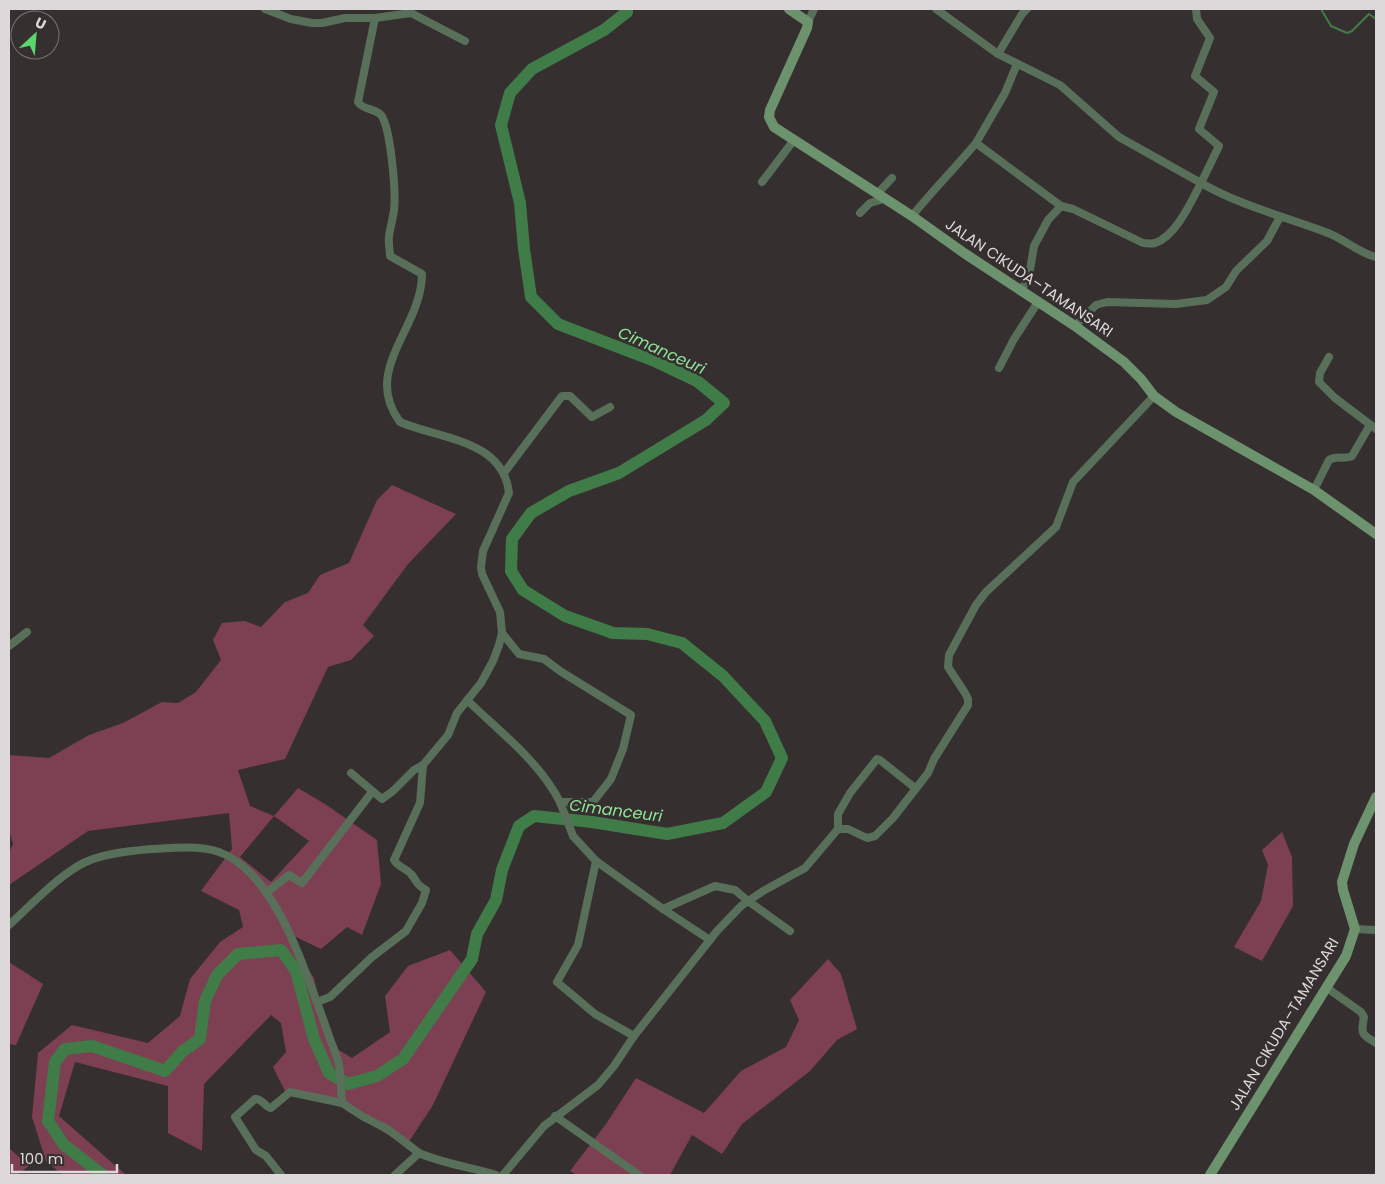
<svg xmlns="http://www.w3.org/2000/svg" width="1385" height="1184" font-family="Poppins,sans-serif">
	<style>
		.green { fill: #7d3f52; fill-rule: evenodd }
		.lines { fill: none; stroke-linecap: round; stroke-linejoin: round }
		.stream { stroke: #407c47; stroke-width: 2 }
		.river { stroke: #407c47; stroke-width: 12 }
		.street { stroke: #587059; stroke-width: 8 }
		.secondary { stroke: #6c936e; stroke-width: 10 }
		.labels { text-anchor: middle; stroke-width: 5; stroke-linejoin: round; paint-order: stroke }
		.street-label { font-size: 15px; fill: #ddd8d9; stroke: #362f30 }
		.water-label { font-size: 16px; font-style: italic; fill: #90e397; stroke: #362f30 }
	</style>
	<rect width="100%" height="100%" fill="#362f30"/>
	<g class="green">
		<path d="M 392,485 L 456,514 L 408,564 L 363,625 L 374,636 L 351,660 L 328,667 L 285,759 L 238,770 L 250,806 L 274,816 L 298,788 L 325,804 L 377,840 L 381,884 L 362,935 L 347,927 L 321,949 L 294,936 L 290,943 L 314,978 L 329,1044 L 352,1058 L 390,1032 L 385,996 L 408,966 L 450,950 L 486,992 L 433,1105 L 406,1146 L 338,1104 L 287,1095 L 273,1067 L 286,1052 L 281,1023 L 271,1015 L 204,1084 L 202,1151 L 168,1133 L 168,1086 L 75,1062 L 59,1116 L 126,1175 L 63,1175 L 46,1161 L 32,1117 L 38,1053 L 72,1025 L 148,1043 L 180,1016 L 190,979 L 220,942 L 243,927 L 239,910 L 201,891 L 232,849 L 229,813 L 88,831 L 9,885 L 9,852 L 13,844 L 9,830 L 9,755 L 49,758 L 89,735 L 123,723 L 162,702 L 178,703 L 196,692 L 221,660 L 213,640 L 222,623 L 245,621 L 261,627 L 285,602 L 308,593 L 320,575 L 349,563 L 377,500 ZM 274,816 L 309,841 L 271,882 L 240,857 Z"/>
		<path d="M 1282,832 L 1292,857 L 1293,906 L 1262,961 L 1234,947 L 1261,901 L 1268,865 L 1262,850 Z"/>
		<path d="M 828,959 L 841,974 L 857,1029 L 837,1040 L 810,1071 L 742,1124 L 722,1154 L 692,1135 L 670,1175 L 577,1175 L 570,1171 L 606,1124 L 636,1078 L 704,1113 L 741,1071 L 786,1047 L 799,1020 L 790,1000 Z"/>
		<path d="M 9,962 L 43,984 L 16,1045 L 9,1044 Z"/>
		<path d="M 9,1148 L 29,1166 L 17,1175 L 9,1175 Z"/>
	</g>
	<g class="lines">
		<path class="stream" d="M 1321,9 L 1331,26 L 1347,33 L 1352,31 L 1369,14 L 1376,19"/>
		<path class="river" d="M 103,1175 L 64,1145 L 48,1121 L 55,1062 L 65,1049 L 92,1046 L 165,1071 L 183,1051 L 200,1039 L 205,1001 L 217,975 L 238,954 L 281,950 L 296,971 L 314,1039 L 329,1073 L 348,1084 L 377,1076 L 403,1059 L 472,959 L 477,934 L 496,900 L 502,870 L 519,826 L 534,816 L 592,822 L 667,834 L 723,823 L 766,792 L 782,758 L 765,721 L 723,676 L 682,643 L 647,634 L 613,633 L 565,616 L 523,590 L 511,571 L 512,539 L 531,513 L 569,491 L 619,473 L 706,420 L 724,403 L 697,381 L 657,362 L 558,324 L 531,297 L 524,249 L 520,203 L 501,125 L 510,93 L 532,69 L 604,30 L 627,12 L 627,9"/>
		<g class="street">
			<path d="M 265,9 L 291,19 L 312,23 L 322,23 L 345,18 L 375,18 L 411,13 L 465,41"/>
			<path d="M 936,9 L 998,54 L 1060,85 L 1119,137 L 1201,183 L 1219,146 L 1199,129 L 1214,92 L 1195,76 L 1210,38 L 1197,19 L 1196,9"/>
			<path d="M 808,22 L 814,9"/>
			<path d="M 998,54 L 1022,14 L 1027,9"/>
			<path d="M 1017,64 L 1005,93 L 976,143 L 1061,206"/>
			<path d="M 762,182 L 794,140"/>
			<path d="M 877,194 L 892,178"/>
			<path d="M 860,213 L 870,203 L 884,199"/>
			<path d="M 912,216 C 932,191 955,168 976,143"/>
			<path d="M 1021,291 L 1029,276 L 1034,246 L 1048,220 L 1061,206 L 1073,209 L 1143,243 C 1146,243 1151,244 1155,243 C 1176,236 1191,202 1201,183 C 1241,206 1286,217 1328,233 C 1344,239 1359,253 1376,257"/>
			<path d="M 1075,326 L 1096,305 L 1107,302 L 1176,304 L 1207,300 L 1226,287 L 1236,271 L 1267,241 L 1280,217"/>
			<path d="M 1329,357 L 1320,373 L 1319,382 L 1335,398 L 1376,429"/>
			<path d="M 999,368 L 1014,339 L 1038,302"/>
			<path d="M 504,473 L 562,396 L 570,396 L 592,417 L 610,407"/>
			<path d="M 1314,490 L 1329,460 C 1337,455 1344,460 1352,456 L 1370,425"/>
			<path d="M 9,646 L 27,632"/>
			<path d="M 467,700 C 500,732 539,761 560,802 L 593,802 L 611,779 L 623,749 L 631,715 L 560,671 L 544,659 L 519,654 L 502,633"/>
			<path d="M 351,773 L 382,799 L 393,791 L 414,770 L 423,765 L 448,735 L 457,713 L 481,683 L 493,661 L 499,645 L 502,633 L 500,612 L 482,574 L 481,567 L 483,551 L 509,493 C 503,439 439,439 400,422 C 361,370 422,328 422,274 L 390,256 C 390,249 388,243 389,236 C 390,228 393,219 394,210 C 396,193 391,128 381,115 C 374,108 363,110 358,102 L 375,18"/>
			<path d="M 560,802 L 573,836 L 596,861 L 663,909 L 710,940"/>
			<path d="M 838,829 L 838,814 L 850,793 L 877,759 L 880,760 L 915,788"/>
			<path d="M 596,861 L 578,945 L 557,982 L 595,1014 L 634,1036"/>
			<path d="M 266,893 L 289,875 L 302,883 L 372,792"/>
			<path d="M 663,909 L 715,886 L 735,890 L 748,901 L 790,931"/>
			<path d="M 9,925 C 31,905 53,881 78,866 C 97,854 129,851 151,849 C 173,848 198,845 219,852 C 264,868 292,935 307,976 C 315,996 322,1016 329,1036 C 332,1045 337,1055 339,1065 C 341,1077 341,1090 342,1103"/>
			<path d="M 1355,929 L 1376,930"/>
			<path d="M 1327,988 L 1361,1012 L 1364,1017 C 1361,1034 1361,1034 1376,1043"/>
			<path d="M 317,1002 L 330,997 L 372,957 L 406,931 L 422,903 L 426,890 C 415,884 418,882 411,874 C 406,868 399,868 394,860 L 420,803 L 423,765"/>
			<path d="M 555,1116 L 639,1175"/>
			<path d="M 281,1175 L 266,1156 L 256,1150 L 235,1117 L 255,1099 C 262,1098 265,1107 271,1108 L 290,1092 L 342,1103 L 362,1116 L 389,1130 L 419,1153"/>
			<path d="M 395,1175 L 419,1153 C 444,1164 471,1167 496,1175"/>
			<path d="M 503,1175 L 544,1126 L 598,1085 L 614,1066 L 634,1036 L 717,931 L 741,906 L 763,891 L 805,868 L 838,829 L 848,829 L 867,838 L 875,836 L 893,818 L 928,773 L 934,759 L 968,705 L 968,699 L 965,693 L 948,667 L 949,655 L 976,605 L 986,592 L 1056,527 L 1073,482 L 1154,396"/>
		</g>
		<g class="secondary">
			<path d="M 789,9 L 808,22 L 807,28 L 770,110 L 769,117 L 774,127 L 912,216 L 964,253 L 1075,326 L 1124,362 L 1141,379 L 1154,396 L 1176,412 L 1314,490 L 1376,534"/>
			<path d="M 1210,1175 L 1346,956 L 1355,929 L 1343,890 L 1342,882 L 1354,844 L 1376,797"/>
		</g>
	</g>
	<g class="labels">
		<g class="street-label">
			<text transform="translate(1029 278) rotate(34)" y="5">JALAN CIKUDA–TAMANSARI</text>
			<text transform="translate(1284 1024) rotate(-59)" y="5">JALAN CIKUDA–TAMANSARI</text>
		</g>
		<g class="water-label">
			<text transform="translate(662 350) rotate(24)" y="6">Cimanceuri</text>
			<text transform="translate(616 810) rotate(7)" y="6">Cimanceuri</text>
		</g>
	</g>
	<rect width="1385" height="1184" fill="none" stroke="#ddd8d9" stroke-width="20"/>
	<g transform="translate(35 35) rotate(26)"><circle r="24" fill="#362f30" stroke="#797374"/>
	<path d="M0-4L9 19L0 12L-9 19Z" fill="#5dd56d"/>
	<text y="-8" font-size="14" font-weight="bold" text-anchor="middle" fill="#ddd8d9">U</text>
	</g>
	<path d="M12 1164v8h105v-8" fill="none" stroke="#ddd8d9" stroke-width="2.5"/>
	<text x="20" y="1164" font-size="15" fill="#ddd8d9" stroke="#362f30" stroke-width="4" paint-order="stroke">100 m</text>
</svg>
